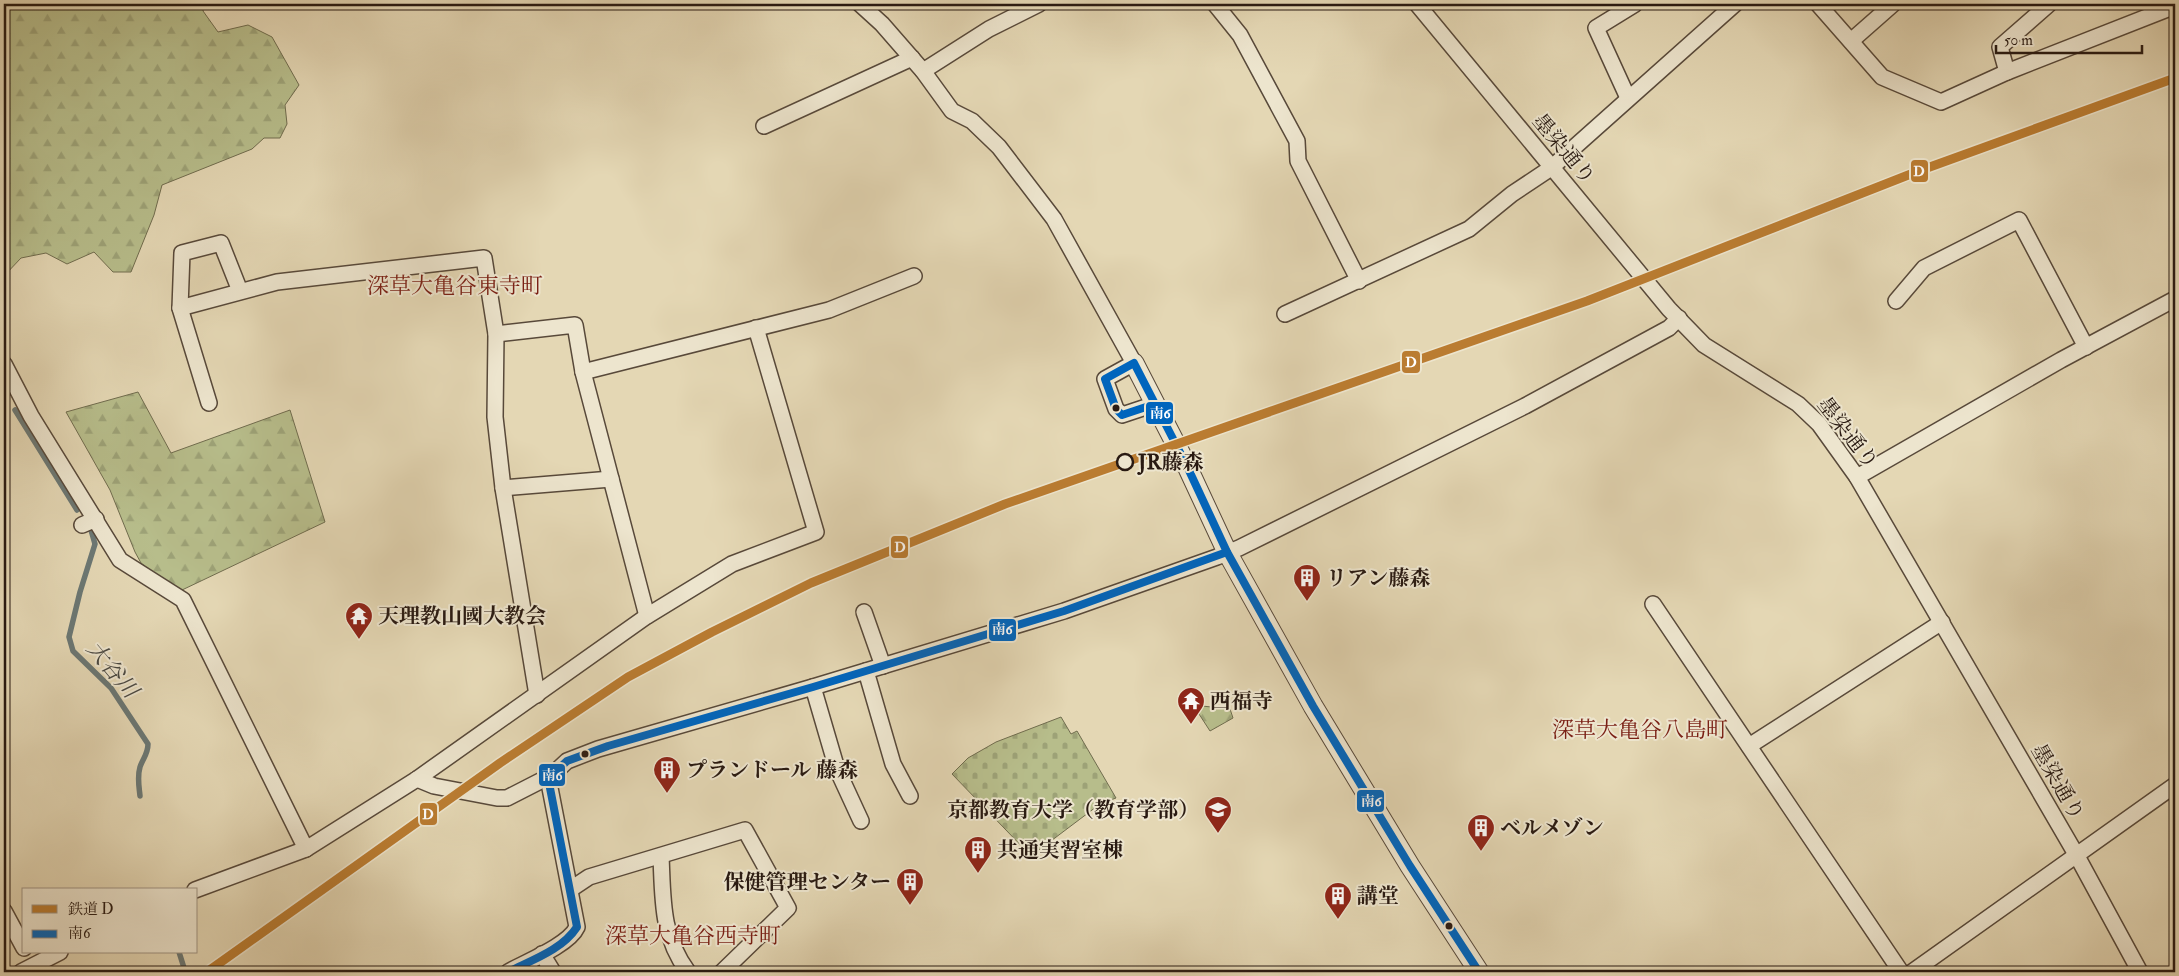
<svg xmlns="http://www.w3.org/2000/svg" width="2179" height="976" font-family="'IM FELL Double Pica','Noto Serif JP',serif">
	<style>
		.forest { fill: url(#forest-firs); stroke: #706c4e }
		.cemetery { fill: url(#cemetery-stones); stroke: #706c4e }
		.lines { fill: none; stroke-linecap: round; stroke-linejoin: round }
		.stream { stroke: #6c7874; stroke-width: 5.5 }
		.minor-casing { stroke: #58493a; stroke-width: 18 }
		.tertiary-casing { stroke: #58493a; stroke-width: 21 }
		.minor { stroke: #ede5ce; stroke-width: 15 }
		.tertiary { stroke: #ede5ce; stroke-width: 19 }
		.bus-1-casing { stroke: #ede5ce; stroke-width: 11 }
		.bus-1 { stroke: #0065bd; stroke-width: 8 }
		.rail-1-casing { stroke: #ede5ce; stroke-width: 12 }
		.rail-1 { stroke: #ba7c31; stroke-width: 9 }
		.bus-dot { fill: #291a12; stroke: #ede5ce; stroke-width: 2 }
		.stop-dot { fill: #ede5ce; stroke: #291a12; stroke-width: 2.5 }
		.labels { text-anchor: middle; stroke-width: 4; stroke-linejoin: round; paint-order: stroke }
		.street-label { font-size: 21px; fill: #291a12; stroke: #ede5ce }
		.stop-label { font-size: 21px; font-weight: bold; fill: #291a12; stroke: #ede5ce; text-anchor: start }
		.poi-label { font-size: 21px; font-weight: bold; fill: #291a12; stroke: #ede5ce; text-anchor: start }
		.neighbourhood-label { font-size: 22px; fill: #7a1f14; stroke: #ede5ce }
		.water-label { font-size: 22px; font-style: italic; fill: #4a4943; stroke: #ede5ce }
		.line-badge { stroke: #ede5ce; stroke-width: 2 }
		.badge-label { font-size: 14px; text-anchor: middle; font-weight: bold; fill: #fff }
	</style>
	<defs>
		<pattern id="forest-firs" width="22" height="20" patternUnits="userSpaceOnUse" patternTransform="scale(1.25)"><rect width="22" height="20" fill="#b7bd8b"/><path d="M5 1l3.5 6h-7zM16 11l3.5 6h-7z" fill="#9da277"/></pattern>
		<pattern id="cemetery-stones" width="16" height="16" patternUnits="userSpaceOnUse" patternTransform="scale(1.25)"><rect width="16" height="16" fill="#b7bd8b"/><path d="M2 7V4a2 2 0 0 1 4 0v3zM10 15v-3a2 2 0 0 1 4 0v3z" fill="#9da277"/></pattern>
	</defs>
	<rect width="100%" height="100%" fill="#e4d7b4"/>
	<filter id="stains"><feTurbulence type="fractalNoise" baseFrequency=".004" numOctaves="4"/><feColorMatrix values="0 0 0 0 .2 0 0 0 0 .09 0 0 0 0 .02 0 0 0 .5 -.17"/></filter>
	<radialGradient id="worn" r=".72"><stop offset=".6" stop-color="#630" stop-opacity="0"/><stop offset="1" stop-color="#630" stop-opacity=".3"/></radialGradient>
	<g class="forest">
		<path d="M 4,4 L 37,9 L 38,4 L 204,4 L 203,11 L 218,32 L 248,25 L 272,37 L 299,85 L 285,105 L 287,124 L 280,138 L 264,138 L 252,149 L 162,185 L 154,215 L 131,272 L 113,272 L 94,252 L 67,264 L 46,253 L 21,258 L 4,276 Z"/>
		<path d="M 138,392 L 171,453 L 290,410 L 325,522 L 182,590 L 151,571 L 141,563 L 135,552 L 110,490 L 66,412 Z"/>
		<path d="M 1202,706 L 1230,709 L 1233,718 L 1210,731 L 1199,714 L 1198,708 Z"/>
	</g>
	<path class="cemetery" d="M 1061,717 L 1071,734 L 1077,731 L 1116,798 L 1100,804 L 1031,856 L 952,774 L 968,758 L 996,742 Z"/>
	<g class="lines">
		<g class="stream">
			<path d="M 15,410 L 77,510"/>
			<path d="M 91,530 L 95,544 L 80,592 L 69,637 L 73,651 L 111,688 L 148,744 C 148,754 143,758 140,767 C 137,777 139,786 140,796"/>
			<path d="M 179,952 L 185,971"/>
		</g>
		<defs>
			<g id="minor">
				<path d="M 860,4 L 882,24 L 923,71 L 952,111 L 972,121 L 999,147 L 1054,219 L 1134,363 L 1105,379 L 1116,409 L 1122,415 L 1155,404"/>
				<path d="M 1215,4 L 1240,35 L 1297,141 L 1298,161 L 1359,281"/>
				<path d="M 1417,4 L 1669,309 L 1704,345 L 1798,404 L 1819,424 L 1857,477 L 2077,856 L 2140,972"/>
				<path d="M 1818,4 L 1882,77 L 1941,102 L 2007,72 L 2175,6"/>
				<path d="M 1851,41 L 1893,4"/>
				<path d="M 923,71 L 989,29 L 1039,4"/>
				<path d="M 2007,72 L 2000,47 L 2049,4"/>
				<path d="M 1628,98 L 1596,28 L 1635,4"/>
				<path d="M 764,126 L 912,58"/>
				<path d="M 1896,301 L 1924,268 L 2019,220 L 2086,347"/>
				<path d="M 180,308 L 277,282 L 484,258 L 496,334 L 495,417 L 503,488 L 537,695"/>
				<path d="M 1285,314 L 1469,229 L 1512,194 L 1551,168 L 1735,4"/>
				<path d="M 496,334 L 575,325 L 583,372 L 647,616"/>
				<path d="M 4,364 L 31,416 L 120,560 L 183,600 L 306,849"/>
				<path d="M 583,372 L 829,310 L 914,276"/>
				<path d="M 209,403 L 180,308 L 182,253 L 221,243 L 240,291"/>
				<path d="M 1857,477 L 2061,360 L 2175,299"/>
				<path d="M 503,488 L 611,479"/>
				<path d="M 82,525 L 96,519"/>
				<path d="M 1653,604 L 1901,972"/>
				<path d="M 864,612 L 883,666"/>
				<path d="M 866,671 L 893,764 L 910,796"/>
				<path d="M 813,687 L 837,769 L 861,821"/>
				<path d="M 1749,746 L 1942,622"/>
				<path d="M 417,779 L 434,786 L 497,798 L 507,798 L 552,775 L 567,761 L 598,749 L 813,687 L 1064,611 L 1217,557 L 1239,548 L 1525,406 L 1669,328 L 1679,318"/>
				<path d="M 661,856 C 663,900 661,935 688,972"/>
				<path d="M 571,889 L 589,877 L 745,830 L 788,908 L 722,972"/>
				<path d="M 195,890 L 306,849 L 417,779 L 647,616 L 732,564 L 816,532 L 756,328"/>
				<path d="M 4,911 L 24,948"/>
				<path d="M 542,954 L 553,972"/>
				<path d="M 21,972 L 60,952"/>
				<path d="M 508,972 C 526,962 569,945 577,927 L 550,788 L 552,775"/>
				<path d="M 1912,972 L 2175,785"/>
			</g>
			<path id="tertiary" d="M 1134,363 L 1186,464 L 1227,552 L 1313,706 L 1410,866 L 1479,972"/>
		</defs>
		<use href="#minor" class="minor-casing"/>
		<use href="#tertiary" class="tertiary-casing"/>
		<use href="#minor" class="minor"/>
		<use href="#tertiary" class="tertiary"/>
		<defs>
			<g id="bus-1">
				<path d="M 1155,404 L 1122,415 L 1116,409 L 1105,379 L 1134,363 L 1186,464 L 1227,552 L 1313,706 L 1410,866 L 1479,972"/>
				<path d="M 508,972 C 532,960 562,950 577,927 L 550,788 L 552,775 L 567,761 L 608,746 L 813,687 L 1064,611 L 1227,552"/>
			</g>
		</defs>
		<use href="#bus-1" class="bus-1-casing"/>
		<use href="#bus-1" class="bus-1"/>
		<defs>
			<path id="rail-1" d="M 207,972 L 500,763 L 628,677 L 712,632 L 811,583 L 1005,504 L 1587,301 L 1916,172 L 2175,78"/>
		</defs>
		<use href="#rail-1" class="rail-1-casing"/>
		<use href="#rail-1" class="rail-1"/>
	</g>
	<defs>
		<symbol id="building-pin" viewBox="-11 -11 22 30"><path d="M0 17L-7.5 6A9.5 9.5 0 1 1 7.5 6Z" fill="#8f2418" stroke="#ede5ce"/><path d="M-4-6H4V6H1V3H-1V6H-4ZM-2.5-4.3h1.7v1.8h-1.7ZM.8-4.3h1.7v1.8H.8ZM-2.5-1h1.7V.8h-1.7ZM.8-1h1.7V.8H.8Z" fill="#fff"/></symbol>
		<symbol id="temple-pin" viewBox="-11 -11 22 30"><path d="M0 17L-7.5 6A9.5 9.5 0 1 1 7.5 6Z" fill="#8f2418" stroke="#ede5ce"/><path d="M0-6L5-2H3V0L6.5 2.5H4V6H1.5V3h-3V6H-4V2.5H-6.5L-3 0V-2H-5Z" fill="#fff"/></symbol>
		<symbol id="university-pin" viewBox="-11 -11 22 30"><path d="M0 17L-7.5 6A9.5 9.5 0 1 1 7.5 6Z" fill="#8f2418" stroke="#ede5ce"/><path d="M0-5L7-2L0 1L-7-2ZM-4 1L0 2.5L4 1V4Q0 6-4 4Z" fill="#fff"/></symbol>
	</defs>
	<g fill-rule="evenodd">
		<use href="#building-pin" x="1291" y="562" width="32" height="43"/>
		<use href="#temple-pin" x="343" y="600" width="32" height="43"/>
		<use href="#temple-pin" x="1175" y="685" width="32" height="43"/>
		<use href="#building-pin" x="651" y="754" width="32" height="43"/>
		<use href="#university-pin" x="1202" y="794" width="32" height="43"/>
		<use href="#building-pin" x="1465" y="812" width="32" height="43"/>
		<use href="#building-pin" x="962" y="834" width="32" height="43"/>
		<use href="#building-pin" x="894" y="866" width="32" height="43"/>
		<use href="#building-pin" x="1322" y="880" width="32" height="43"/>
	</g>
	<g class="bus-dot">
		<circle cx="1116" cy="408" r="4.5"/>
		<circle cx="585" cy="754" r="4.5"/>
		<circle cx="1449" cy="926" r="4.5"/>
	</g>
	<circle class="stop-dot" cx="1125" cy="462" r="8"/>
	<g class="labels">
		<g class="street-label">
			<text transform="translate(1564 149) rotate(50)" y="7">墨染通り</text>
			<text transform="translate(1848 433) rotate(52)" y="7">墨染通り</text>
			<text transform="translate(2058 782) rotate(60)" y="7">墨染通り</text>
		</g>
		<g class="stop-label">
			<text x="1138" y="469">JR藤森</text>
		</g>
		<g class="poi-label">
			<text x="1326" y="585">リアン藤森</text>
			<text x="378" y="623">天理教山國大教会</text>
			<text x="1210" y="708">西福寺</text>
			<text x="686" y="777">プランドール 藤森</text>
			<text x="1199" y="817" text-anchor="end">京都教育大学（教育学部）</text>
			<text x="1500" y="835">ベルメゾン</text>
			<text x="997" y="857">共通実習室棟</text>
			<text x="891" y="889" text-anchor="end">保健管理センター</text>
			<text x="1357" y="903">講堂</text>
		</g>
		<g class="neighbourhood-label">
			<text x="455" y="293">深草大亀谷東寺町</text>
			<text x="1640" y="737">深草大亀谷八島町</text>
			<text x="693" y="943">深草大亀谷西寺町</text>
		</g>
		<g class="water-label">
			<text transform="translate(113 669) rotate(50)" y="8">大谷川</text>
		</g>
	</g>
	<g class="line-badge">
		<rect x="1910" y="159" width="19" height="24" rx="5" fill="#ba7c31"/>
		<rect x="1401" y="350" width="20" height="24" rx="5" fill="#ba7c31"/>
		<rect x="1145" y="401" width="29" height="24" rx="5" fill="#0065bd"/>
		<rect x="890" y="535" width="19" height="24" rx="5" fill="#ba7c31"/>
		<rect x="988" y="618" width="29" height="24" rx="5" fill="#0065bd"/>
		<rect x="538" y="763" width="28" height="24" rx="5" fill="#0065bd"/>
		<rect x="1356" y="789" width="29" height="24" rx="5" fill="#0065bd"/>
		<rect x="419" y="802" width="19" height="24" rx="5" fill="#ba7c31"/>
	</g>
	<g class="badge-label">
		<text x="1919" y="176">D</text>
		<text x="1411" y="367">D</text>
		<text x="1160" y="418">南6</text>
		<text x="900" y="552">D</text>
		<text x="1002" y="634">南6</text>
		<text x="552" y="780">南6</text>
		<text x="1371" y="806">南6</text>
		<text x="428" y="819">D</text>
	</g>
	<rect width="2179" height="976" fill="none" stroke="#e4d7b4" stroke-width="20"/>
	<rect x="5" y="5" width="2169" height="966" fill="none" stroke="#291a12" stroke-width="2.5"/>
	<rect x="10" y="10" width="2159" height="956" fill="none" stroke="#291a12"/>
	<rect x="22" y="888" width="175" height="65" fill="#ede5ce" stroke="#9f9483"/>
	<rect x="32" y="905" width="25" height="8" fill="#ba7c31" stroke="#9f9483"/>
	<text x="68" y="914" font-size="15" fill="#291a12">鉄道 D</text>
	<rect x="32" y="930" width="25" height="8" fill="#0065bd" stroke="#9f9483"/>
	<text x="68" y="938" font-size="15" fill="#291a12">南6</text>
	<path d="M1996 45v8h146v-8" fill="none" stroke="#291a12" stroke-width="2.5"/>
	<text x="2004" y="45" font-size="15" fill="#291a12" stroke="#ede5ce" stroke-width="4" paint-order="stroke">50 m</text>
	<rect width="100%" height="100%" filter="url(#stains)"/>
	<rect width="100%" height="100%" fill="url(#worn)"/>
</svg>
